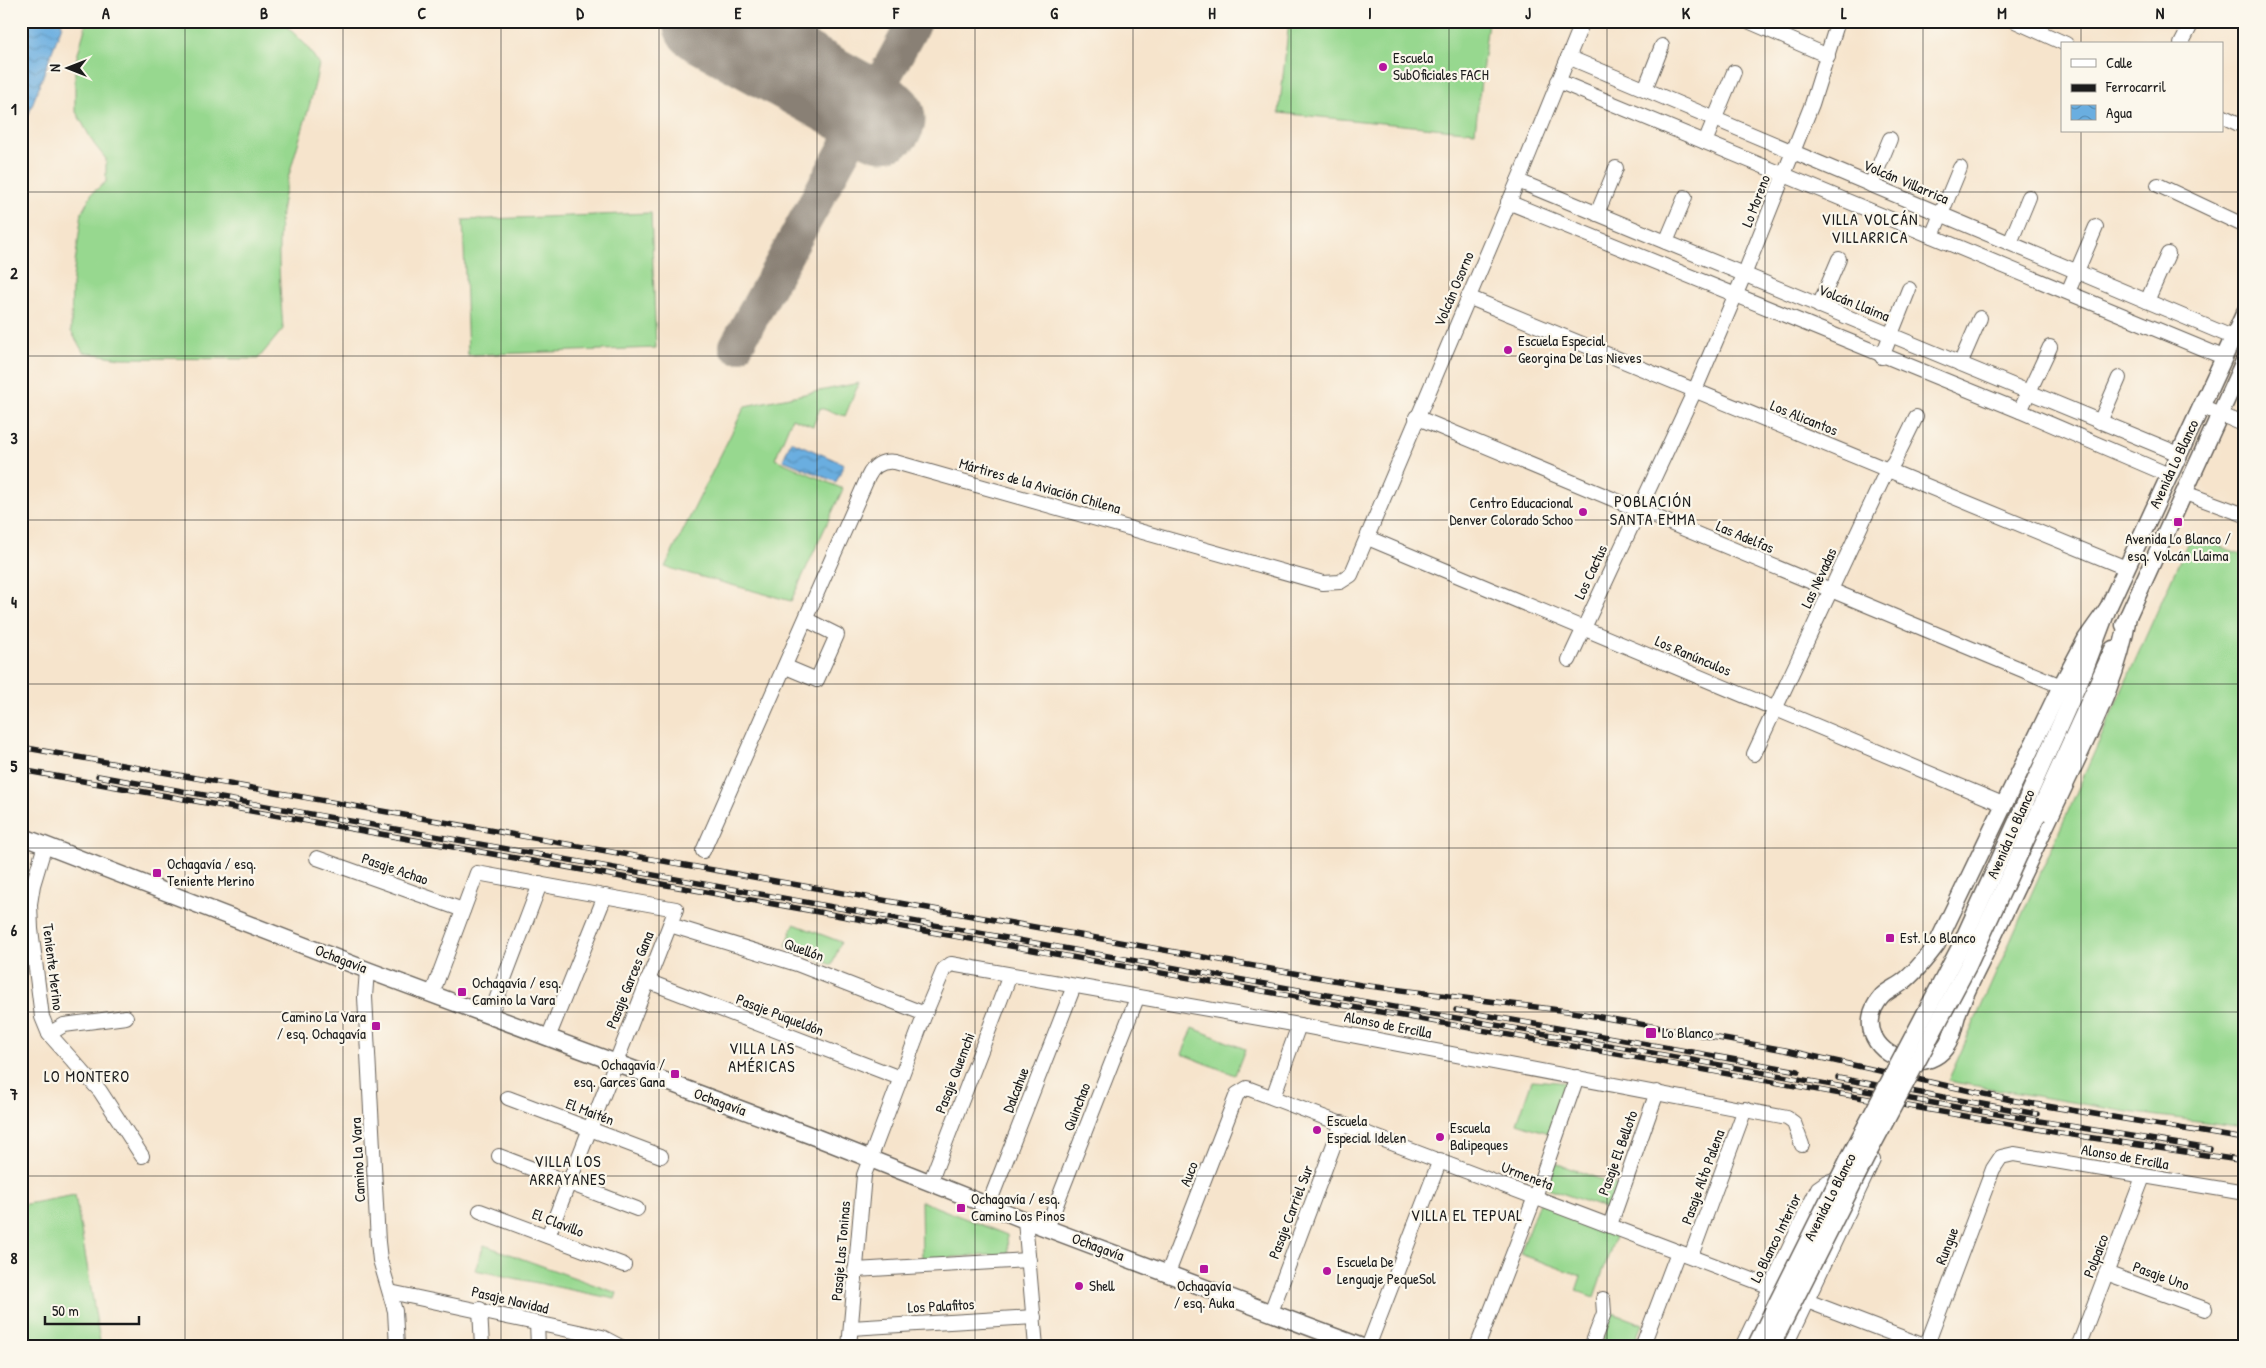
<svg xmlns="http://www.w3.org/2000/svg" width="2266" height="1368" font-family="'Patrick Hand',sans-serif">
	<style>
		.grass { fill: #97d88f; stroke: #5a7a56 }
		.water { fill: url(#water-waves); stroke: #43657e }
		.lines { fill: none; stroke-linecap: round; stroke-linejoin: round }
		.taxiway { stroke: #898074; stroke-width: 34 }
		.runway { stroke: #898074; stroke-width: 85 }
		.minor-casing { stroke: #68625a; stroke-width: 16 }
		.major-casing { stroke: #68625a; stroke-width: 19 }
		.minor { stroke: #fff; stroke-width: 14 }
		.major { stroke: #fff; stroke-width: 16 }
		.rail-casing { stroke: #1c1c1c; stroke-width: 5.5 }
		.rail { stroke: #fbf7ec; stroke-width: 4; stroke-dasharray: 11; stroke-linecap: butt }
		.major-bridge-casing { stroke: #68625a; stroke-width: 19; stroke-linecap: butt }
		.major-bridge { stroke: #fff; stroke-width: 16 }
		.grid { fill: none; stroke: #1c1c1c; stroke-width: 1; stroke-opacity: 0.55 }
		.poi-dot { fill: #b5179e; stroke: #fbf7ec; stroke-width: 2 }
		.labels { text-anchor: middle; stroke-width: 4.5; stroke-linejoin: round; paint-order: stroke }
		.poi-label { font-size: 15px; fill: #1c1c1c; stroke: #fbf7ec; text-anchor: start }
		.street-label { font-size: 15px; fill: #1c1c1c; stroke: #fbf7ec }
		.neighbourhood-label { font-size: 16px; letter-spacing: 1px; fill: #1c1c1c; stroke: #fbf7ec }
		.neatline { fill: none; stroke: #1c1c1c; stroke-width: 2 }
		.grid-label { font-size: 16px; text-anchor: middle; font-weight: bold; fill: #1c1c1c }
	</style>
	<defs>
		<pattern id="water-waves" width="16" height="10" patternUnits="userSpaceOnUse" patternTransform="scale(1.25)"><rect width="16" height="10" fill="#6aaee0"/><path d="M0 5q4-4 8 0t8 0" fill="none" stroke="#568db5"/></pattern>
	</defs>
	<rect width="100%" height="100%" fill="#fbf7ec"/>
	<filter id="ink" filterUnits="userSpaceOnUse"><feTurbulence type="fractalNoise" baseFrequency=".02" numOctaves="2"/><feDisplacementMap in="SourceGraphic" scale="10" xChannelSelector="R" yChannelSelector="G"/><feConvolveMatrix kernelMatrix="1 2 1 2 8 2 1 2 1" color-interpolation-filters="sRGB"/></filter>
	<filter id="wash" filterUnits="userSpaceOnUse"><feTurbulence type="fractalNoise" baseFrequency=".0096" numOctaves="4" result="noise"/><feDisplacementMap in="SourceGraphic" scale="20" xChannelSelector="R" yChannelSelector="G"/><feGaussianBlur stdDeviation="1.12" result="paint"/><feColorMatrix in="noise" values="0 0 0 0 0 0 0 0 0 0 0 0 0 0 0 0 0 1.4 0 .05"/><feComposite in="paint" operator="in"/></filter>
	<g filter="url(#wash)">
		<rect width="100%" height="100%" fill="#f6e4cc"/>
		<g class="grass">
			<path d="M 87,21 L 281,21 L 306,45 L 319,64 C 311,109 294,151 284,195 C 275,238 280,285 283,329 L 258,359 L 120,358 L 83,352 L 71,331 L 72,285 L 82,212 L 92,193 L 106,182 L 106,159 L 94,144 L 75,110 L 75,64 Z"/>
			<path d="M 1289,21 L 1488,21 L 1475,132 L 1279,113 Z"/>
			<path d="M 651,213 L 656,348 L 468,355 L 463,220 Z"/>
			<path d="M 859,383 L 845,416 L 820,408 L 813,426 L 792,418 L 775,459 L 843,489 L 791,601 L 665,567 L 745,406 Z"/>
			<path d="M 2191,535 L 2245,556 L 2245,1127 L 2135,1113 L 1948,1081 Z"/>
			<path d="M 794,924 L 841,942 L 832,965 L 786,946 Z"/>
			<path d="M 1193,1028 L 1245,1049 L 1235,1075 L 1182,1054 Z"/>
			<path d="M 1532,1080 L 1571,1083 L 1554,1135 L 1517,1123 Z"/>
			<path d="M 1555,1163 L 1625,1188 L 1616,1212 L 1547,1188 Z"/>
			<path d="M 75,1195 L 101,1347 L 21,1347 L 21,1205 Z"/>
			<path d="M 921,1201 L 1007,1235 L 1008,1254 L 922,1259 Z"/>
			<path d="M 1539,1202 L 1617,1231 L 1594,1297 L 1576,1291 L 1581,1276 L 1520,1254 Z"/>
			<path d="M 484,1245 L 617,1293 L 615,1299 L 475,1270 Z"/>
			<path d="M 1613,1313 L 1642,1324 L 1633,1347 L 1600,1347 Z"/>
		</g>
		<g class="water">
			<path d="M 21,21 L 61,21 L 62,25 L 28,116 L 21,126 Z"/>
			<path d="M 791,441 L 844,464 L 836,482 L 783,460 Z"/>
		</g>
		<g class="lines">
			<path class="taxiway" d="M 736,346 L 915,21"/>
			<path class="runway" d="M 705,21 L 883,119"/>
		</g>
	</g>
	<g filter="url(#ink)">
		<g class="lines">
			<defs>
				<g id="minor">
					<path d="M 1748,21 L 1828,56"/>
					<path d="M 2015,21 L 2066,44"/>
					<path d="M 2181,44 L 2193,21"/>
					<path d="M 1568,57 L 2232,337"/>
					<path d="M 1558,81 L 2223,357"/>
					<path d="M 1645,89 L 1662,46"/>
					<path d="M 2222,116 L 2245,127"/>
					<path d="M 1705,142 L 1734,72"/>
					<path d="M 1518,181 L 2179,454"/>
					<path d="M 1871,185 L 1890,139"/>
					<path d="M 2158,185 L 2245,226"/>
					<path d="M 1508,202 L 2020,411 L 2169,475"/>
					<path d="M 1597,214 L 1616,168"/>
					<path d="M 1932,236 L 1960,168"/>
					<path d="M 1666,242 L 1685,197"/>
					<path d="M 2010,243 L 2029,197"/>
					<path d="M 2068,292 L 2096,227"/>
					<path d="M 1468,297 L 2126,568"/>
					<path d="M 2147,301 L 2168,254"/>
					<path d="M 1819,306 L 1839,259"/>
					<path d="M 1882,357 L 1909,289"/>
					<path d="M 1960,364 L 1980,318"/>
					<path d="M 2201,406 L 2245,425"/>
					<path d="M 2020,411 L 2050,347"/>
					<path d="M 1416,417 L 2061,686"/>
					<path d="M 2100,422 L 2119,378"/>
					<path d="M 2185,493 L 2245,515"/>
					<path d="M 1368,538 L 2005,805"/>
					<path d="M 1569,660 L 1695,390 L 1744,275 L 1812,104 L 1838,21"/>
					<path d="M 786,667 L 817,680 L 837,635 L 807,620"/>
					<path d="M 1754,754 L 1887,470 L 1894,462 L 1916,417"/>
					<path d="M 45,845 L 33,885 L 30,904 L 31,929 L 42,1017 L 49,1034 L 100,1091 L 142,1156"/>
					<path d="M 703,851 L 868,477 C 873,466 882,460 895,462 L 1323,583 L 1340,582 L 1351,575 L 1518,181 L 1583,21"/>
					<path d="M 317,858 L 463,910"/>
					<path d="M 670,925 L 797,964 L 925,1014"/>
					<path d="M 367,970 L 365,997 L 378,1242 L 380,1260 L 395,1311 L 397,1347"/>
					<path d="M 647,981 L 900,1078"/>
					<path d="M 432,994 L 477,873 L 676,909 L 548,1236"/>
					<path d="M 490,1016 L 540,884"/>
					<path d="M 49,1034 L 64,1025 L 126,1017"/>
					<path d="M 548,1038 L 605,896"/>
					<path d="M 1273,1097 L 1299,1025"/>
					<path d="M 508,1098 L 661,1156"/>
					<path d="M 499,1156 L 637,1209"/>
					<path d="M 930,1183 L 1010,975"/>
					<path d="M 988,1206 L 1074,986"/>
					<path d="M 480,1211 L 624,1265"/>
					<path d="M 1025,1220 L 1036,1347"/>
					<path d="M 1610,1225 L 1657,1092"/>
					<path d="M 1047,1228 L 1137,998"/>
					<path d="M 1691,1256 L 1745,1109"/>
					<path d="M 855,1270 L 1029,1260"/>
					<path d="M 1168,1273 L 1237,1094 L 1247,1088 L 1771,1287"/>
					<path d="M 2106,1273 L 2205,1309"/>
					<path d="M 390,1292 L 602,1337 L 621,1347"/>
					<path d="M 1807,1301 L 1927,1347"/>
					<path d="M 480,1309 L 482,1347"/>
					<path d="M 1271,1312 L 1342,1123"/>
					<path d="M 537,1323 L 538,1347"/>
					<path d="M 851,1328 L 1034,1317"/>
					<path d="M 849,1347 L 864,1175 L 925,1014 L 944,969 L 951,964 L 1299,1025 L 1787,1118 L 1794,1123 L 1802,1145"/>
					<path d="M 1368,1347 L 1440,1160"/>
					<path d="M 1477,1347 L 1535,1197 L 1577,1077"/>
					<path d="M 1591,1347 L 1604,1313 L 1603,1299"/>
					<path d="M 1642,1347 L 1678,1252"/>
					<path d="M 1742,1347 L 1818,1188 C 1828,1180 1839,1177 1850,1185 L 1856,1197"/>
					<path d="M 1785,1347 L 1873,1160"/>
					<path d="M 1926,1347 L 1993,1169 L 2001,1157 L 2014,1154 L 2245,1193"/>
					<path d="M 2078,1347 L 2143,1177"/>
				</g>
				<g id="major">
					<path d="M 2108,608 L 2086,639 L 2061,686 L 1937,944 C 1927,957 1917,971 1904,981 C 1898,986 1888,990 1882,996 C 1857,1024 1877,1057 1911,1061 C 1924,1063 1938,1058 1945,1048 C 1953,1038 1954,1024 1958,1012 C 1964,996 1972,980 1980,964 C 2008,906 2035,848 2063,789 C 2089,733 2119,678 2128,616"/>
					<path d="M 2124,625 L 2245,359"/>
					<path d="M 2022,810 L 2085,669 L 2108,608 L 2245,312"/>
					<path d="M 2037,816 L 2113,649"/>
					<path d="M 21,836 L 367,970 L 815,1137 L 1025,1220 L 1362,1347"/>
				</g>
			</defs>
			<use href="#minor" class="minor-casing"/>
			<use href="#major" class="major-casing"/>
			<use href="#minor" class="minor"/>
			<use href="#major" class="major"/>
			<defs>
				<g id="rail">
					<path d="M 21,747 L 1361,985 L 1567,1011 L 1785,1050 L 2016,1101 L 2245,1139"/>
					<path d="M 21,770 L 2060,1133 L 2245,1161"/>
					<path d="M 98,776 L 1967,1109 L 2210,1149"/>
					<path d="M 1456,1010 L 1798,1071"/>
					<path d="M 1838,1078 L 2037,1114"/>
				</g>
			</defs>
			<use href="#rail" class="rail-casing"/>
			<use href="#rail" class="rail"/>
			<defs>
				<g id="major-bridge">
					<path d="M 1755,1347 L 1848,1160 L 1958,951 L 2022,810"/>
					<path d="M 1771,1347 L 1869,1152 L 1968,966 L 2037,816"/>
				</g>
			</defs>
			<use href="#major-bridge" class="major-bridge-casing"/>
			<use href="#major-bridge" class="major-bridge"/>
		</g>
	</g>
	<path class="grid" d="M 185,21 L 185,1347M 343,21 L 343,1347M 501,21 L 501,1347M 659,21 L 659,1347M 817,21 L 817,1347M 975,21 L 975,1347M 1133,21 L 1133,1347M 1291,21 L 1291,1347M 1449,21 L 1449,1347M 1607,21 L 1607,1347M 1765,21 L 1765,1347M 1923,21 L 1923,1347M 2081,21 L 2081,44M 2081,131 L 2081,1347M 21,192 L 2245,192M 21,356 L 2245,356M 21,520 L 2245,520M 21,684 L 2245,684M 21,848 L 2245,848M 21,1012 L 2245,1012M 21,1176 L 2245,1176"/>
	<g class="poi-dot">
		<circle cx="1383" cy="67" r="5"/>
		<circle cx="1508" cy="350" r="5"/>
		<circle cx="1583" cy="512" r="5"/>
		<rect x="2173" y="517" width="10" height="10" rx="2.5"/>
		<rect x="152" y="868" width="10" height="10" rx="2.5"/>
		<rect x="1885" y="933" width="10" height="10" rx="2.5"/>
		<rect x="457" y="987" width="10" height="10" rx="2.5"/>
		<rect x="371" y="1021" width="10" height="10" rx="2.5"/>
		<rect x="1645" y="1027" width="12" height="12" rx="2.5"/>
		<rect x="670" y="1069" width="10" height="10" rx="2.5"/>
		<circle cx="1317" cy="1130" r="5"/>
		<circle cx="1440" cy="1137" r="5"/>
		<rect x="956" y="1203" width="10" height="10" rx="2.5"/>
		<rect x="1199" y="1264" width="10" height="10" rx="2.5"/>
		<circle cx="1327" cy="1271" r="5"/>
		<circle cx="1079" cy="1286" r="5"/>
	</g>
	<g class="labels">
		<g class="poi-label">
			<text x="1393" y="63">Escuela<tspan x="1393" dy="17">SubOficiales FACH</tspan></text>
			<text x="1518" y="346">Escuela Especial<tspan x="1518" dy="17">Georgina De Las Nieves</tspan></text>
			<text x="1573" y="508" text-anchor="end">Centro Educacional<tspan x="1573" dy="17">Denver Colorado Schoo</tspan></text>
			<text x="2178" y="544" text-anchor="middle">Avenida Lo Blanco /<tspan x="2178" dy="17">esq. Volcán Llaima</tspan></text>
			<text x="167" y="869">Ochagavía / esq.<tspan x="167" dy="17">Teniente Merino</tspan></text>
			<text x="1900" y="943">Est. Lo Blanco</text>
			<text x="472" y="988">Ochagavía / esq.<tspan x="472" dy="17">Camino la Vara</tspan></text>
			<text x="366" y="1022" text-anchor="end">Camino La Vara<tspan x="366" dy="17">/ esq. Ochagavía</tspan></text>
			<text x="1662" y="1038">Lo Blanco</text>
			<text x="665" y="1070" text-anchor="end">Ochagavía /<tspan x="665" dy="17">esq. Garces Gana</tspan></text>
			<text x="1327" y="1126">Escuela<tspan x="1327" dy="17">Especial Idelen</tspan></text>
			<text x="1450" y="1133">Escuela<tspan x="1450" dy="17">Balipeques</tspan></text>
			<text x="971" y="1204">Ochagavía / esq.<tspan x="971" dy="17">Camino Los Pinos</tspan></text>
			<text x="1337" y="1267">Escuela De<tspan x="1337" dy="17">Lenguaje PequeSol</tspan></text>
			<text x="1089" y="1291">Shell</text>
			<text x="1204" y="1291" text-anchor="middle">Ochagavía<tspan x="1204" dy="17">/ esq. Auka</tspan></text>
		</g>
		<g class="street-label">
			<text transform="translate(1906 182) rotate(23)" y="5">Volcán Villarrica</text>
			<text transform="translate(1756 201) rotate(-69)" y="5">Lo Moreno</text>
			<text transform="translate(1454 289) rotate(-67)" y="5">Volcán Osorno</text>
			<text transform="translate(1854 303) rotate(22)" y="5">Volcán Llaima</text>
			<text transform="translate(1804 418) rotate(22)" y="5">Los Alicantos</text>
			<text transform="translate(2174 464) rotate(-65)" y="5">Avenida Lo Blanco</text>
			<text transform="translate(1040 486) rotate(16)" y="5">Mártires de la Aviación Chilena</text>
			<text transform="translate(1745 537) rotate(23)" y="5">Las Adelfas</text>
			<text transform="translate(1591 572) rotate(-65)" y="5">Los Cactus</text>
			<text transform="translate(1819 578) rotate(-65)" y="5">Las Nevadas</text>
			<text transform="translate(1693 656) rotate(23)" y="5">Los Ranúnculos</text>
			<text transform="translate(2011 834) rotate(-66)" y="5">Avenida Lo Blanco</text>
			<text transform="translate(395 869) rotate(19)" y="5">Pasaje Achao</text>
			<text transform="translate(804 950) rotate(20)" y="5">Quellón</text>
			<text transform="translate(341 959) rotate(21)" y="5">Ochagavía</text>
			<text transform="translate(53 967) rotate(83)" y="5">Teniente Merino</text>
			<text transform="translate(630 980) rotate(-68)" y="5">Pasaje Garces Gana</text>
			<text transform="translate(780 1015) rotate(21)" y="5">Pasaje Puqueldón</text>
			<text transform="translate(1388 1025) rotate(11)" y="5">Alonso de Ercilla</text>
			<text transform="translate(955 1073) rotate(-69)" y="5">Pasaje Quemchi</text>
			<text transform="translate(1016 1090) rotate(-69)" y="5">Dalcahue</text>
			<text transform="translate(720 1102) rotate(20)" y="5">Ochagavía</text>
			<text transform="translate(1077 1107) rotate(-69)" y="5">Quinchao</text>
			<text transform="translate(590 1112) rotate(21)" y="5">El Maitén</text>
			<text transform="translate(1618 1153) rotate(-70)" y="5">Pasaje El Belloto</text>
			<text transform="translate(2125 1157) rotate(10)" y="5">Alonso de Ercilla</text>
			<text transform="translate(358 1160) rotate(-93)" y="5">Camino La Vara</text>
			<text transform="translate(1189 1174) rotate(-69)" y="5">Auco</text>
			<text transform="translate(1527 1176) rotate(21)" y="5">Urmeneta</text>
			<text transform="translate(1703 1177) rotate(-70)" y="5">Pasaje Alto Palena</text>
			<text transform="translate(1830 1197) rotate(-63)" y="5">Avenida Lo Blanco</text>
			<text transform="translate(1291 1212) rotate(-69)" y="5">Pasaje Carriel Sur</text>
			<text transform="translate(558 1223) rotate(21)" y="5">El Clavillo</text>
			<text transform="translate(1776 1238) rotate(-64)" y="5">Lo Blanco Interior</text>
			<text transform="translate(1947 1246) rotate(-69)" y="5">Rungue</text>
			<text transform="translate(1098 1247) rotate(20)" y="5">Ochagavía</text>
			<text transform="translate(841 1251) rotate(-85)" y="5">Pasaje Las Toninas</text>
			<text transform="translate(2096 1256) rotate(-69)" y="5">Polpaico</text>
			<text transform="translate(2161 1276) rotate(20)" y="5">Pasaje Uno</text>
			<text transform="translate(510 1300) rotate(13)" y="5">Pasaje Navidad</text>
			<text transform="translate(941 1306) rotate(-3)" y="5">Los Palafitos</text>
		</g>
		<g class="neighbourhood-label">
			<text x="1870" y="225">VILLA VOLCÁN<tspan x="1870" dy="18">VILLARRICA</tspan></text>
			<text x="1653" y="507">POBLACIÓN<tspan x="1653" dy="18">SANTA EMMA</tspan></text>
			<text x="762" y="1054">VILLA LAS<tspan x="762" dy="18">AMÉRICAS</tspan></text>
			<text x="87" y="1082">LO MONTERO</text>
			<text x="568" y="1167">VILLA LOS<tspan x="568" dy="18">ARRAYANES</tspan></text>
			<text x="1467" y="1221">VILLA EL TEPUAL</text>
		</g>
	</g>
	<rect width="2266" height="1368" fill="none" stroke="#fbf7ec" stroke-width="55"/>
	<rect x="2061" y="42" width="162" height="90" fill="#fbf7ec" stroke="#a29f99"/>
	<rect x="2071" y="59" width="25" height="8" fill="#ffffff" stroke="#a29f99"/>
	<text x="2106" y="68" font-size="15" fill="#1c1c1c">Calle</text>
	<rect x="2071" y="84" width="25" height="8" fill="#1c1c1c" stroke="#a29f99"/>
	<text x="2106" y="92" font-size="15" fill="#1c1c1c">Ferrocarril</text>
	<rect x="2071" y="105" width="25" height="15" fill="url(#water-waves)" stroke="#a29f99"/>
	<text x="2106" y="118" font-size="15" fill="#1c1c1c">Agua</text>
	<g transform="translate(68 68) rotate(270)" stroke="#fbf7ec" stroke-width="4" paint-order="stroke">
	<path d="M0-4L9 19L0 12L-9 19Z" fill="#1c1c1c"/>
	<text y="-8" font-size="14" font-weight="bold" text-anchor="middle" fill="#1c1c1c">N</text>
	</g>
	<path d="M45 1316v8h94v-8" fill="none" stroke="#1c1c1c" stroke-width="2.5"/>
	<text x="52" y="1316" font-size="15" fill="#1c1c1c" stroke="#fbf7ec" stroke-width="4" paint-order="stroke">50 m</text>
	<rect x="28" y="28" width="2210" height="1312" class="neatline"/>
	<g class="grid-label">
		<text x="106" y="19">A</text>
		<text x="264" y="19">B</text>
		<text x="422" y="19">C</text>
		<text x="580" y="19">D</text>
		<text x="738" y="19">E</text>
		<text x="896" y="19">F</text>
		<text x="1054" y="19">G</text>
		<text x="1212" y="19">H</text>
		<text x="1370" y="19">I</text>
		<text x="1528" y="19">J</text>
		<text x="1686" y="19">K</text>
		<text x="1844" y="19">L</text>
		<text x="2002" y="19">M</text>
		<text x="2160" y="19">N</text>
		<text x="14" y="115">1</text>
		<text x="14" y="279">2</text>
		<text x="14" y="444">3</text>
		<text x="14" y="608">4</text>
		<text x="14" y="772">5</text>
		<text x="14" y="936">6</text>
		<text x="14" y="1100">7</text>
		<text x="14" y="1264">8</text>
	</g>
</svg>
